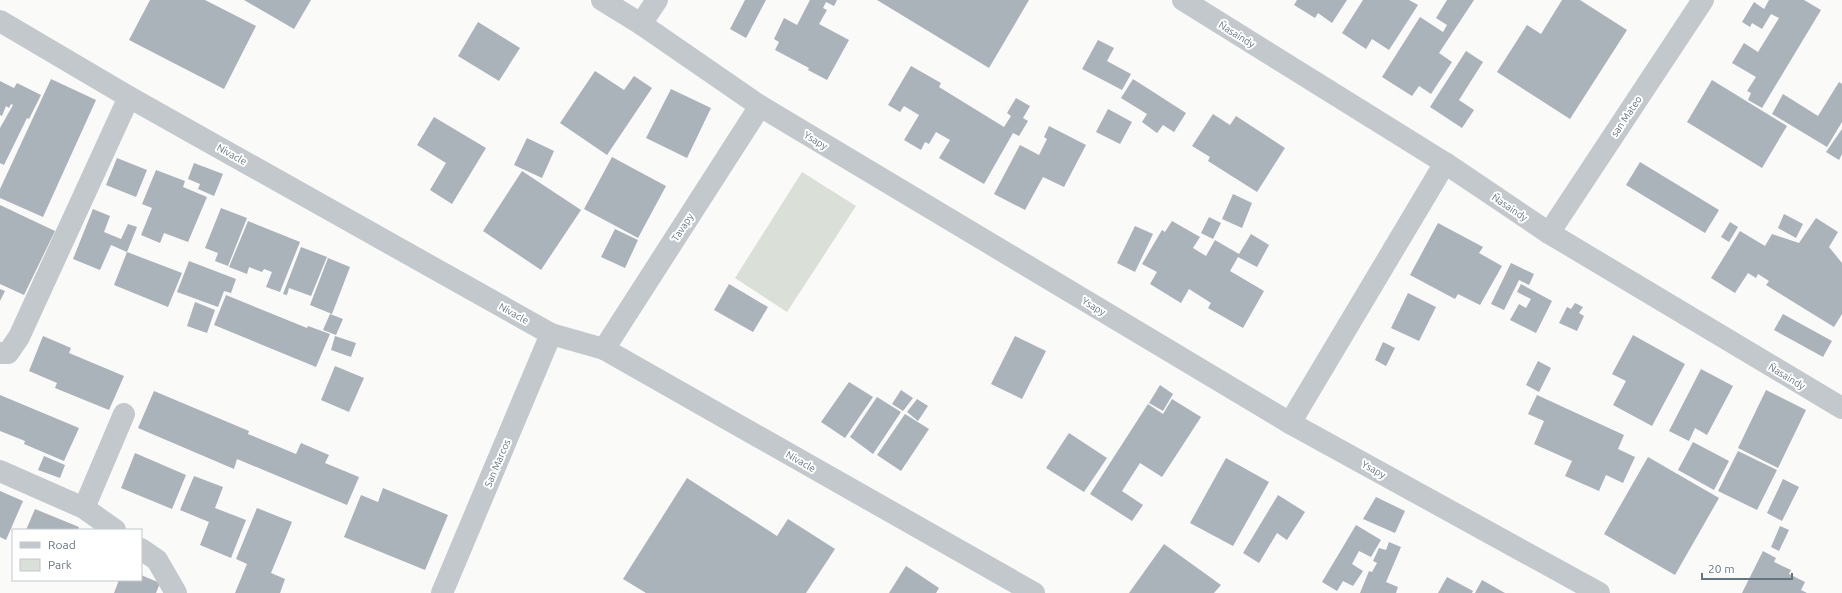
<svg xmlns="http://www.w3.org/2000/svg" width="1842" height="593" font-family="Ubuntu,sans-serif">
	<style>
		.green { fill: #dadfd7 }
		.building { fill: #aab3b9 }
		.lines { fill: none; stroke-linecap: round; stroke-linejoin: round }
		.minor { stroke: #c3c8cc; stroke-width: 22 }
		.labels { text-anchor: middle; stroke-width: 4; stroke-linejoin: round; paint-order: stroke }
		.street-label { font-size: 10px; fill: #657683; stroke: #fff }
	</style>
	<rect width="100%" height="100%" fill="#fafaf8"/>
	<path class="green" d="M 802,172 L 856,206 L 787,312 L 735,278 Z"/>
	<g class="building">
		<path d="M 150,0 L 205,0 L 256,26 L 224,89 L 129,40 Z"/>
		<path d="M 244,0 L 311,0 L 294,29 Z"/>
		<path d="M 745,0 L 766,0 L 746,38 L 730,29 Z"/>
		<path d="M 810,0 L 837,0 L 834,6 L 826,2 L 823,8 L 827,10 L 819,24 L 849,40 L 827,80 L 808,70 L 809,68 L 775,50 L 779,42 L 774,39 L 784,18 L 797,25 Z"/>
		<path d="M 877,0 L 1029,0 L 989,68 Z"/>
		<path d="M 1297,0 L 1347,0 L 1332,23 L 1318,13 L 1315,18 L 1294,5 Z"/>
		<path d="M 1363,0 L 1409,0 L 1418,5 L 1389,50 L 1372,39 L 1366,49 L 1342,33 Z"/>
		<path d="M 1447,0 L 1474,0 L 1439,53 L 1452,62 L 1431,94 L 1419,86 L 1412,96 L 1382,77 L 1420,17 L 1443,32 L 1447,25 L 1436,18 Z"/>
		<path d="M 1562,0 L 1580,0 L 1627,30 L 1570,119 L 1497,72 L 1527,25 L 1541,34 Z"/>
		<path d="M 1769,0 L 1804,0 L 1821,10 L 1762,108 L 1748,100 L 1751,93 L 1747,91 L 1756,77 L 1732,63 L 1744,43 L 1758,52 L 1779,18 L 1771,14 L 1762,29 L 1752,23 L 1750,27 L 1742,22 L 1754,2 L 1764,9 Z"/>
		<path d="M 478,22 L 520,48 L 499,81 L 458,56 Z"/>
		<path d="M 1098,40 L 1114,48 L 1107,61 L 1131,74 L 1122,90 L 1082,69 Z"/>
		<path d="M 1466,51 L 1483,62 L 1459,100 L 1474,110 L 1462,128 L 1430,107 Z"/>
		<path d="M 911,66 L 941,83 L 939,87 L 1004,127 L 1011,116 L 1007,113 L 1016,98 L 1030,106 L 1023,118 L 1028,121 L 1019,136 L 1013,133 L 984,184 L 939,158 L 950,140 L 936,132 L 929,144 L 925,142 L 921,150 L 904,140 L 919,115 L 904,106 L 900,112 L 888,105 Z"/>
		<path d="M 595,71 L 624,90 L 634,76 L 652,88 L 607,155 L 560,123 Z"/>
		<path d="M 51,79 L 96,100 L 43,217 L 0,198 L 0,189 Z"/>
		<path d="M 1133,79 L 1186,113 L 1174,132 L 1163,125 L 1157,133 L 1142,122 L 1147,114 L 1121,98 Z"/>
		<path d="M 1712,80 L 1787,126 L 1762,168 L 1687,122 Z"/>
		<path d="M 0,81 L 14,88 L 17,83 L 41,95 L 29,119 L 27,118 L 4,165 L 0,163 L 0,128 L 13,105 L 11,104 L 9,108 L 6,106 L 2,116 L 0,115 Z"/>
		<path d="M 1839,82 L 1842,84 L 1842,122 L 1827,147 L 1772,114 L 1783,94 L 1818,116 Z"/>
		<path d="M 671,89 L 711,108 L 687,158 L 646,138 Z"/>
		<path d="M 1108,109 L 1132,122 L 1120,144 L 1096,132 Z"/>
		<path d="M 1213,114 L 1230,125 L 1236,116 L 1285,148 L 1257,192 L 1208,161 L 1210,157 L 1192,146 Z"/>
		<path d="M 434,117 L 486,148 L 452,204 L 430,190 L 446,163 L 417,145 Z"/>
		<path d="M 1049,126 L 1086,145 L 1064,187 L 1043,177 L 1025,210 L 994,194 L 1020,145 L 1039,155 L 1047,139 L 1044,137 Z"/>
		<path d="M 1842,129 L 1842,154 L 1839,160 L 1826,152 Z"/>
		<path d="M 527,138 L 554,151 L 542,178 L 514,165 Z"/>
		<path d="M 612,157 L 666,186 L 638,238 L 584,209 Z"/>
		<path d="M 117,158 L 147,170 L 136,197 L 106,185 Z"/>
		<path d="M 1640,162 L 1719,210 L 1705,233 L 1626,185 Z"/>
		<path d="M 194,163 L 223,174 L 214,196 L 198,189 L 200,184 L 188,179 Z"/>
		<path d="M 156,170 L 185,181 L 183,187 L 207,197 L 188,242 L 164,233 L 160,243 L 141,235 L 152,208 L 142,204 Z"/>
		<path d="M 522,171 L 581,210 L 541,270 L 483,231 Z"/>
		<path d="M 1233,194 L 1252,203 L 1242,228 L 1222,219 Z"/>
		<path d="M 0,205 L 55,231 L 24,295 L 0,284 Z"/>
		<path d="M 221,208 L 247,218 L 228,266 L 215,261 L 218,253 L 205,248 Z"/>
		<path d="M 93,209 L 110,216 L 104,232 L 121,239 L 128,224 L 137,227 L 127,252 L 182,273 L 168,307 L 114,285 L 127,252 L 111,245 L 100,270 L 73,259 Z"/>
		<path d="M 1784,214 L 1803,224 L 1796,238 L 1778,228 Z"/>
		<path d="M 1209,217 L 1221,223 L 1213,239 L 1201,233 Z"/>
		<path d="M 1816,218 L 1838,232 L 1829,247 L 1842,263 L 1842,314 L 1834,327 L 1766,285 L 1769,281 L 1758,274 L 1756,278 L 1748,273 L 1735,293 L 1711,278 L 1740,231 L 1765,246 L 1772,234 L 1799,243 Z"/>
		<path d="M 248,221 L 300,242 L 280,292 L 266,287 L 272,272 L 264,269 L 262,272 L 249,267 L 247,274 L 229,267 Z"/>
		<path d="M 1172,221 L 1200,237 L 1193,248 L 1206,256 L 1215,240 L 1239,254 L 1251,234 L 1269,245 L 1257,267 L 1238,257 L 1230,271 L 1264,291 L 1243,328 L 1208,308 L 1211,303 L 1189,289 L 1181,303 L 1150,284 L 1157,272 L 1142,264 L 1162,230 L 1165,232 Z"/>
		<path d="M 1730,222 L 1738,227 L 1729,242 L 1721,237 Z"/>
		<path d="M 1438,223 L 1483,247 L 1479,253 L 1502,266 L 1480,305 L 1458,294 L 1455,299 L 1410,275 Z"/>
		<path d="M 1135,226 L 1153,234 L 1135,272 L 1117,263 Z"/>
		<path d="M 615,229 L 638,240 L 625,268 L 601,257 Z"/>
		<path d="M 301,247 L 327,257 L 311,296 L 289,288 L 287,295 L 283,294 Z"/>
		<path d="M 328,258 L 350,267 L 332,314 L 310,305 Z"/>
		<path d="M 189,261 L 236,279 L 231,293 L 224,291 L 218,307 L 177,292 Z"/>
		<path d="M 1511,263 L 1534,274 L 1529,285 L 1519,280 L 1504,310 L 1491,304 Z"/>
		<path d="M 729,284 L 768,307 L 753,332 L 714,310 Z"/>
		<path d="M 1521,284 L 1552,301 L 1536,333 L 1510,320 L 1519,304 L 1526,308 L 1531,299 L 1517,292 Z"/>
		<path d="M 0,289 L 5,291 L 0,301 Z"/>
		<path d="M 1408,293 L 1436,307 L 1419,341 L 1391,328 Z"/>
		<path d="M 226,295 L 307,328 L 308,326 L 330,334 L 316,367 L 214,325 Z"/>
		<path d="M 195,302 L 215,310 L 207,333 L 187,326 Z"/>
		<path d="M 1575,303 L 1583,307 L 1579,313 L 1584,316 L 1577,331 L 1559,323 L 1567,307 L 1571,309 Z"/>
		<path d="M 330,314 L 343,319 L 336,335 L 323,330 Z"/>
		<path d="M 1783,314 L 1832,341 L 1823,357 L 1774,330 Z"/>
		<path d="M 1633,335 L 1685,364 L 1652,426 L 1613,405 L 1626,381 L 1612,374 Z"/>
		<path d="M 43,336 L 71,348 L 69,353 L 124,376 L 109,410 L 55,388 L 57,383 L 29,371 Z"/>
		<path d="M 335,336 L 356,343 L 351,357 L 331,350 Z"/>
		<path d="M 1015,336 L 1046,351 L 1022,399 L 991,384 Z"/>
		<path d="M 1383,342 L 1395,348 L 1386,366 L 1375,360 Z"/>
		<path d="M 1538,361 L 1551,368 L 1539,392 L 1526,385 Z"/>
		<path d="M 335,366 L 364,378 L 349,412 L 321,400 Z"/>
		<path d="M 1701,369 L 1733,386 L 1707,435 L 1695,428 L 1689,441 L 1669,431 Z"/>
		<path d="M 849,382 L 873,397 L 845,438 L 821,422 Z"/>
		<path d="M 1160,385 L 1173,394 L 1163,411 L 1149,403 Z"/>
		<path d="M 901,390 L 913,398 L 903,411 L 892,404 Z"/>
		<path d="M 1766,390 L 1806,410 L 1778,468 L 1738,448 Z"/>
		<path d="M 154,391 L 249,431 L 248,434 L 296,454 L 301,443 L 329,455 L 325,463 L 359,477 L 347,505 L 237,459 L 234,469 L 138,428 Z"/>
		<path d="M 0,395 L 79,428 L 64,461 L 24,444 L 25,441 L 0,431 Z"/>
		<path d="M 1537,395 L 1624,435 L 1618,449 L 1635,457 L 1623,483 L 1606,475 L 1599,491 L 1565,476 L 1572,461 L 1534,444 L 1544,421 L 1528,414 Z"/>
		<path d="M 877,397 L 901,412 L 873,454 L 850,437 Z"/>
		<path d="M 917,399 L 928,406 L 918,421 L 907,412 Z"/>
		<path d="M 1172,399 L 1201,417 L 1162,477 L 1140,463 L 1122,491 L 1143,505 L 1132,521 L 1090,494 L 1148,404 L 1163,414 Z"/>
		<path d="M 905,414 L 929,429 L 901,471 L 877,455 Z"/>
		<path d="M 1069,433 L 1107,458 L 1084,492 L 1046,468 Z"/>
		<path d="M 1693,442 L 1729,461 L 1714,490 L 1678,470 Z"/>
		<path d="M 1738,451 L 1777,470 L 1757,510 L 1718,491 Z"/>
		<path d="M 135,453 L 186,475 L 172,509 L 121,488 Z"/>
		<path d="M 44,456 L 65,465 L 60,478 L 38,470 Z"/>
		<path d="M 1648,457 L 1719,498 L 1675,575 L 1604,534 Z"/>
		<path d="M 1226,458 L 1269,482 L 1233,546 L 1190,523 Z"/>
		<path d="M 194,476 L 223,487 L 215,508 L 246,520 L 231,558 L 200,545 L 209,522 L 180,510 Z"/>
		<path d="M 687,478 L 777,536 L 788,519 L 835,549 L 806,593 L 646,593 L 623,579 Z"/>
		<path d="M 1783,479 L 1799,487 L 1782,521 L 1767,513 Z"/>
		<path d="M 383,488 L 448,515 L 425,570 L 344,537 L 361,495 L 378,502 Z"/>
		<path d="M 0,491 L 23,501 L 6,540 L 0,537 Z"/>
		<path d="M 1278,495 L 1305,512 L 1287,540 L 1277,533 L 1259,563 L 1243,553 Z"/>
		<path d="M 1376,497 L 1405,511 L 1395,533 L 1363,519 Z"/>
		<path d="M 257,508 L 292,522 L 271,573 L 285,579 L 280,593 L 235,593 L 247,564 L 236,559 Z"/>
		<path d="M 35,509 L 79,527 L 78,530 L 26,530 Z"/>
		<path d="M 1356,525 L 1381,540 L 1371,557 L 1359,551 L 1352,564 L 1363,571 L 1353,586 L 1343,581 L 1337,591 L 1322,582 Z"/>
		<path d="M 1780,526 L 1789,530 L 1779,551 L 1771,547 Z"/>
		<path d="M 1389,542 L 1401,547 L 1386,582 L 1398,587 L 1396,593 L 1360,593 L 1369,571 L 1372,572 L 1377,563 L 1373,561 L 1379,548 L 1386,550 Z"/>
		<path d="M 1164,544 L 1221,585 L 1214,593 L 1129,593 Z"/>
		<path d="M 1763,551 L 1776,558 L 1774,562 L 1791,570 L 1789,574 L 1805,582 L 1801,590 L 1807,593 L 1742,593 Z"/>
		<path d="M 906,566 L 939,588 L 936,593 L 889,593 Z"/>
		<path d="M 141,575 L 160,583 L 156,593 L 114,593 L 119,580 L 141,580 Z"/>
		<path d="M 1447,577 L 1473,591 L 1472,593 L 1438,593 Z"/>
		<path d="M 1482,580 L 1505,593 L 1475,593 Z"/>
	</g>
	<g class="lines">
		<g class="minor">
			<path d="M 602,0 L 641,24 L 760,106 L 1290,423 L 1599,593"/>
			<path d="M 1183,0 L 1445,163 L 1549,233 L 1842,408"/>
			<path d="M 0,21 L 129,97 L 551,334 L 604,349 L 1034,593"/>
			<path d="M 641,24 L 657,0"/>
			<path d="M 1549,233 L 1703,0"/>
			<path d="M 604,349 L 760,106"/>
			<path d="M 0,353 L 8,353 L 19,337 L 129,97"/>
			<path d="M 1290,423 L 1445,163"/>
			<path d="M 0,471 L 84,508 L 115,530"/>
			<path d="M 84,508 L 124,414"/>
			<path d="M 141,549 L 157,560 L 176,593"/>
			<path d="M 442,593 L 551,334"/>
		</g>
	</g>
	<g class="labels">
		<g class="street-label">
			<text transform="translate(1237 34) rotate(32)" y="4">Ñasaindy</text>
			<text transform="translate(1626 116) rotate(-56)" y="4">san Mateo</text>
			<text transform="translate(816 140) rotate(31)" y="4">Ysapy</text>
			<text transform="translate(232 154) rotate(29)" y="4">Nivacle</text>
			<text transform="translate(1510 207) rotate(34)" y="4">Ñasaindy</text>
			<text transform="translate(682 227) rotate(-57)" y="4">Tavapy</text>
			<text transform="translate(1094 306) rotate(31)" y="4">Ysapy</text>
			<text transform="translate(514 313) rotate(29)" y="4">Nivacle</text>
			<text transform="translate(1787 376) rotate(31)" y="4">Ñasaindy</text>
			<text transform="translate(801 461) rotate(30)" y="4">Nivacle</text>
			<text transform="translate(497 463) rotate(-67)" y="4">San Marcos</text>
			<text transform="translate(1374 469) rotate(29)" y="4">Ysapy</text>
		</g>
	</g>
	<rect x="12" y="529" width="130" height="52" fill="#ffffff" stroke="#c1c8cd"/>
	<rect x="20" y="542" width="20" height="6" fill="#c3c8cc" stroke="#c1c8cd"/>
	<text x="48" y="549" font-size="12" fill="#657683">Road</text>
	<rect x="20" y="559" width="20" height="12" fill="#dadfd7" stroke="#c1c8cd"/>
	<text x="48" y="569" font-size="12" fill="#657683">Park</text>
	<path d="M1702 573v6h90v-6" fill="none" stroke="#657683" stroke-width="2"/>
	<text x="1708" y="573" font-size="12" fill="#657683" stroke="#ffffff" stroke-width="3" paint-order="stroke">20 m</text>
</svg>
